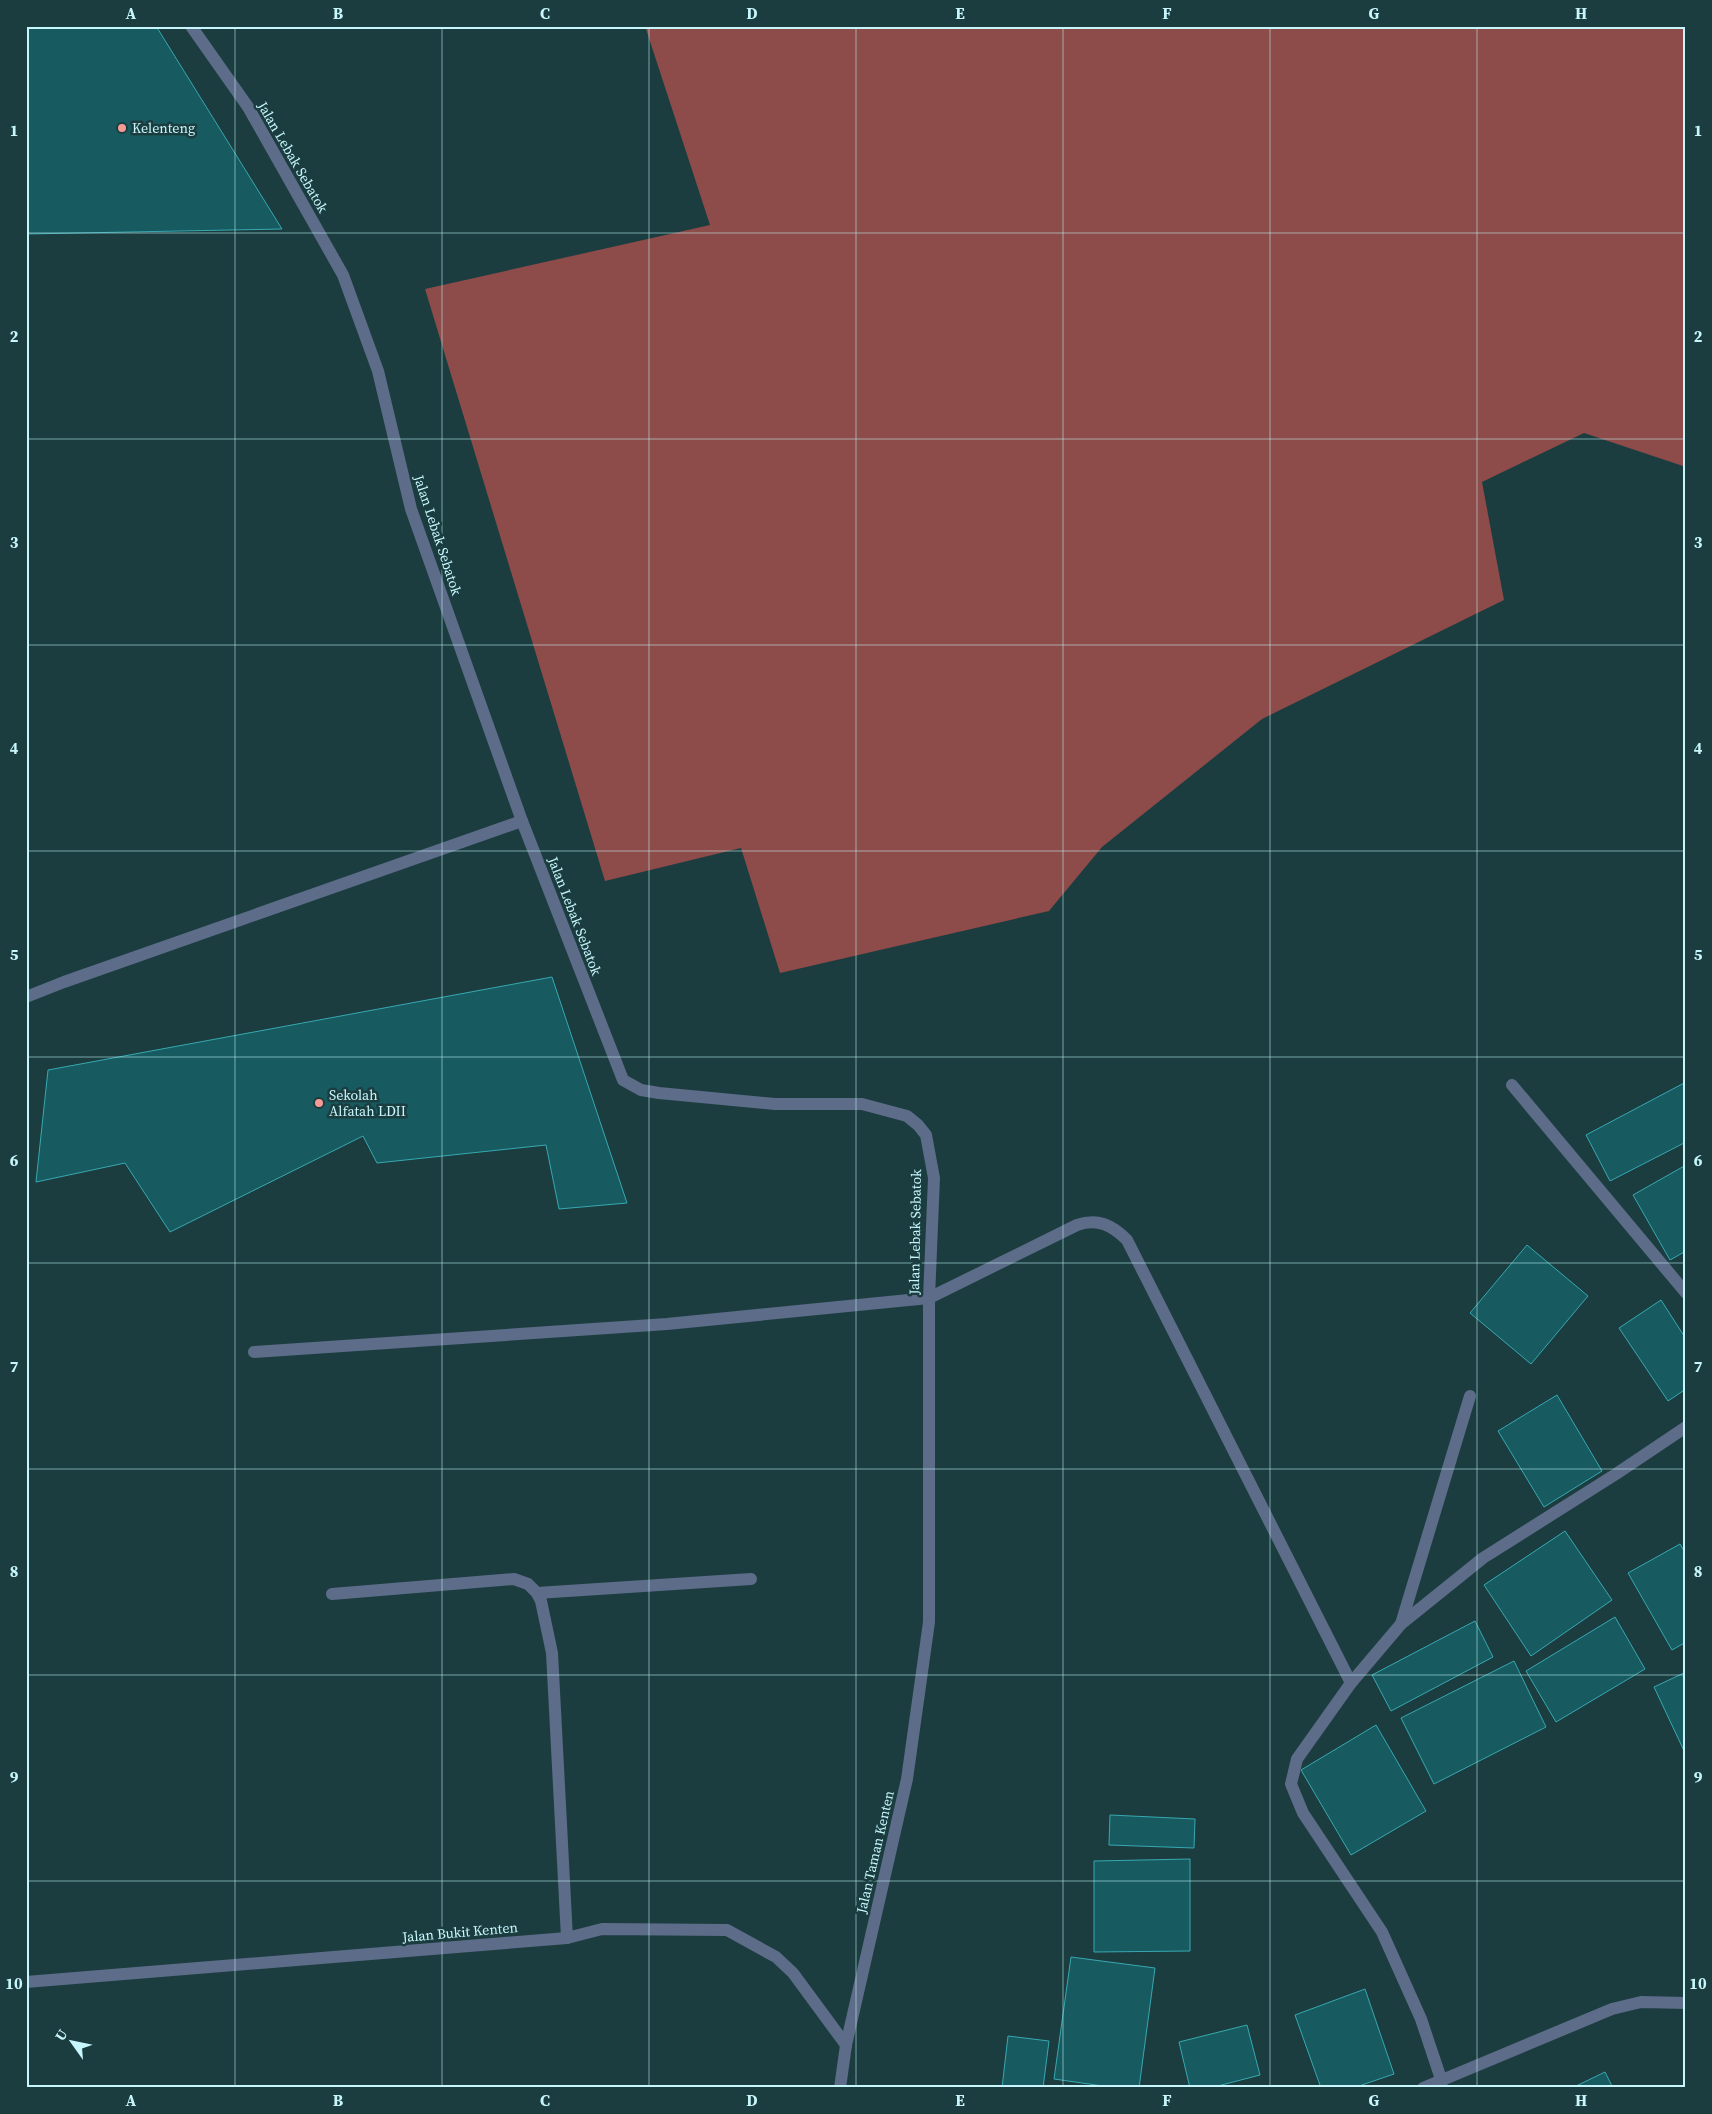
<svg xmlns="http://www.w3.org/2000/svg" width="1712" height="2114" font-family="'Source Serif 4',serif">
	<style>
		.green { fill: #8d4b49 }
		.building { fill: #175b60; stroke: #38a8b1 }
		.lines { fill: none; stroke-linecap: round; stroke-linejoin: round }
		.lane { stroke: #5d6c88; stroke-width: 12 }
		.street { stroke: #5d6c88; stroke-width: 12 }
		.grid { fill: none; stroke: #c7f7fc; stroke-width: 1; stroke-opacity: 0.55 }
		.poi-dot { fill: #f59b97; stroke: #1b3d40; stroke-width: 2 }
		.labels { text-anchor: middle; stroke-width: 5; stroke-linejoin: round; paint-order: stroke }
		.poi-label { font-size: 14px; fill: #c7f7fc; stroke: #1b3d40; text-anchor: start }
		.street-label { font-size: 14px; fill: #c7f7fc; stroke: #1b3d40 }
		.neatline { fill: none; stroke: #c7f7fc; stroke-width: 2 }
		.grid-label { font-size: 16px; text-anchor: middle; font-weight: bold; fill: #c7f7fc }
	</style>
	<rect width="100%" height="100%" fill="#1b3d40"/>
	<path class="green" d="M 645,26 L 1686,26 L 1686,467 L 1584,433 L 1482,482 L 1504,600 L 1262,719 L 1102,847 L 1049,911 L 780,973 L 741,848 L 605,881 L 425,289 L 710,225 Z"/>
	<g class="building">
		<path d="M 26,26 L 156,26 L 282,229 L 26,234 Z"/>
		<path d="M 552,977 L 627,1203 L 559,1209 L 546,1145 L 377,1163 L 363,1136 L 170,1232 L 125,1163 L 36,1182 L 48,1070 Z"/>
		<path d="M 1686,1082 L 1686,1142 L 1610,1181 L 1586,1135 Z"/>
		<path d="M 1686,1165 L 1686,1251 L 1670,1260 L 1633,1195 Z"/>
		<path d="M 1527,1245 L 1588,1296 L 1531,1364 L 1470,1313 Z"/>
		<path d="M 1661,1300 L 1686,1339 L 1686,1389 L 1668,1401 L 1619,1328 Z"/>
		<path d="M 1557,1395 L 1602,1471 L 1544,1507 L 1498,1431 Z"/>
		<path d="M 1565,1531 L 1612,1600 L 1531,1656 L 1484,1585 Z"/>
		<path d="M 1680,1544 L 1686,1554 L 1686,1642 L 1672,1650 L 1628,1573 Z"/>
		<path d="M 1615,1617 L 1645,1669 L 1556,1722 L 1526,1671 Z"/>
		<path d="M 1475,1621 L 1493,1657 L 1391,1711 L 1372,1675 Z"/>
		<path d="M 1514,1661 L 1546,1727 L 1434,1784 L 1401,1718 Z"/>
		<path d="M 1686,1672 L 1686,1755 L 1654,1687 Z"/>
		<path d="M 1376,1725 L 1426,1811 L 1351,1855 L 1301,1770 Z"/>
		<path d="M 1110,1815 L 1195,1819 L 1194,1848 L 1109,1845 Z"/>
		<path d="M 1190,1859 L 1190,1951 L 1094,1952 L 1094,1861 Z"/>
		<path d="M 1071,1957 L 1155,1968 L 1139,2088 L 1117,2088 L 1054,2079 Z"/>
		<path d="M 1365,1989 L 1394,2074 L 1353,2088 L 1321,2088 L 1295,2015 Z"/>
		<path d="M 1247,2025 L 1260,2075 L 1210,2088 L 1190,2088 L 1179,2042 Z"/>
		<path d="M 1008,2036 L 1049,2041 L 1043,2088 L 1002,2088 Z"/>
		<path d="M 1605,2072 L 1613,2088 L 1572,2088 Z"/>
	</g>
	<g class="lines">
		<g class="lane">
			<path d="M 537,1593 L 751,1579"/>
			<path d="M 332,1594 L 514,1579 L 528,1584 L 537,1593 L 541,1601 L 552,1653 L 567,1938"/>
		</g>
		<g class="street">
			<path d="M 191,26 L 248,107 L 343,275 L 378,371 L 411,509 L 522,821 L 623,1080 L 641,1090 L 659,1093 L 775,1104 L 862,1104 L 907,1116 L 918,1125 L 926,1135 L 934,1178 L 929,1298 L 929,1622 L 907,1779 L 846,2045 L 840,2088"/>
			<path d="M 26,997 L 64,982 L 522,821"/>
			<path d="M 1512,1085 L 1686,1293"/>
			<path d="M 254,1352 L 667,1324 L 929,1298 L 1077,1225 C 1098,1218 1112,1225 1127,1240 L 1351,1683"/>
			<path d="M 1401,1624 L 1483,1558 L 1616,1474 L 1686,1427"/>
			<path d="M 26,1982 L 567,1938 L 602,1929 L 727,1930 L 776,1957 L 793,1973 L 846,2045"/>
			<path d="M 1442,2082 L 1421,2019 L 1382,1932 L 1303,1813 L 1291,1784 L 1297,1759 L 1351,1683 L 1401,1624 L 1470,1396"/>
			<path d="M 1423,2088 L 1612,2009 L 1641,2002 L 1686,2003"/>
		</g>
	</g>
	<path class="grid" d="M 235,26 L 235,2088M 442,26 L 442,2088M 649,26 L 649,2088M 856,26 L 856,2088M 1063,26 L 1063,2088M 1270,26 L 1270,2088M 1477,26 L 1477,2088M 26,233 L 1686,233M 26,439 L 1686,439M 26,645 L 1686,645M 26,851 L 1686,851M 26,1057 L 1686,1057M 26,1263 L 1686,1263M 26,1469 L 1686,1469M 26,1675 L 1686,1675M 26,1881 L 1686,1881"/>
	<g class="poi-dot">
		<circle cx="122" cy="128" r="5"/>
		<circle cx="319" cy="1103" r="5"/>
	</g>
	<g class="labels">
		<g class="poi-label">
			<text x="132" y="133">Kelenteng</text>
			<text x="329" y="1100">Sekolah<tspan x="329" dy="16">Alfatah LDII</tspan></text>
		</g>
		<g class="street-label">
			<text transform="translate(293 157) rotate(60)" y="5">Jalan Lebak Sebatok</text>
			<text transform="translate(438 535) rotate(72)" y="5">Jalan Lebak Sebatok</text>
			<text transform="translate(575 916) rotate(69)" y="5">Jalan Lebak Sebatok</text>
			<text transform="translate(915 1232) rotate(-89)" y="5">Jalan Lebak Sebatok</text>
			<text transform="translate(875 1852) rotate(-77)" y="5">Jalan Taman Kenten</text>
			<text transform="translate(460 1932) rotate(-5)" y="5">Jalan Bukit Kenten</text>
		</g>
	</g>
	<rect width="1712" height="2114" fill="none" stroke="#1b3d40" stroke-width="55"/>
	<g transform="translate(72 2042) rotate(303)" stroke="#1b3d40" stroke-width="4" paint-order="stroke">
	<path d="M0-4L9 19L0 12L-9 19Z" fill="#c7f7fc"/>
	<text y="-8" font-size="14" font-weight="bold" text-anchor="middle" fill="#c7f7fc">U</text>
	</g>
	<rect x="28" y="28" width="1656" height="2058" class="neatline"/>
	<g class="grid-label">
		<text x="131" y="19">A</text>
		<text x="338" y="19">B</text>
		<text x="545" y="19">C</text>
		<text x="752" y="19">D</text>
		<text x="960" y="19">E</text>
		<text x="1167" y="19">F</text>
		<text x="1374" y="19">G</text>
		<text x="1581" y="19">H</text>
		<text x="14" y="136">1</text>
		<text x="1698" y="136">1</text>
		<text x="14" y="342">2</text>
		<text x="1698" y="342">2</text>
		<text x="14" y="548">3</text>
		<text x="1698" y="548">3</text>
		<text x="14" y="754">4</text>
		<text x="1698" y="754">4</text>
		<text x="14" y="960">5</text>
		<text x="1698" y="960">5</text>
		<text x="14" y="1166">6</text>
		<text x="1698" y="1166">6</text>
		<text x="14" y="1372">7</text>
		<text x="1698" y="1372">7</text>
		<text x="14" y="1577">8</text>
		<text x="1698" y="1577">8</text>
		<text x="14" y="1783">9</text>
		<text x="1698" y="1783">9</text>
		<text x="14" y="1989">10</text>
		<text x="1698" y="1989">10</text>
		<text x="131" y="2106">A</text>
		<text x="338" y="2106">B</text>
		<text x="545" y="2106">C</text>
		<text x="752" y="2106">D</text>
		<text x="960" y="2106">E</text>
		<text x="1167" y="2106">F</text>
		<text x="1374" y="2106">G</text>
		<text x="1581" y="2106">H</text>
	</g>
</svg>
